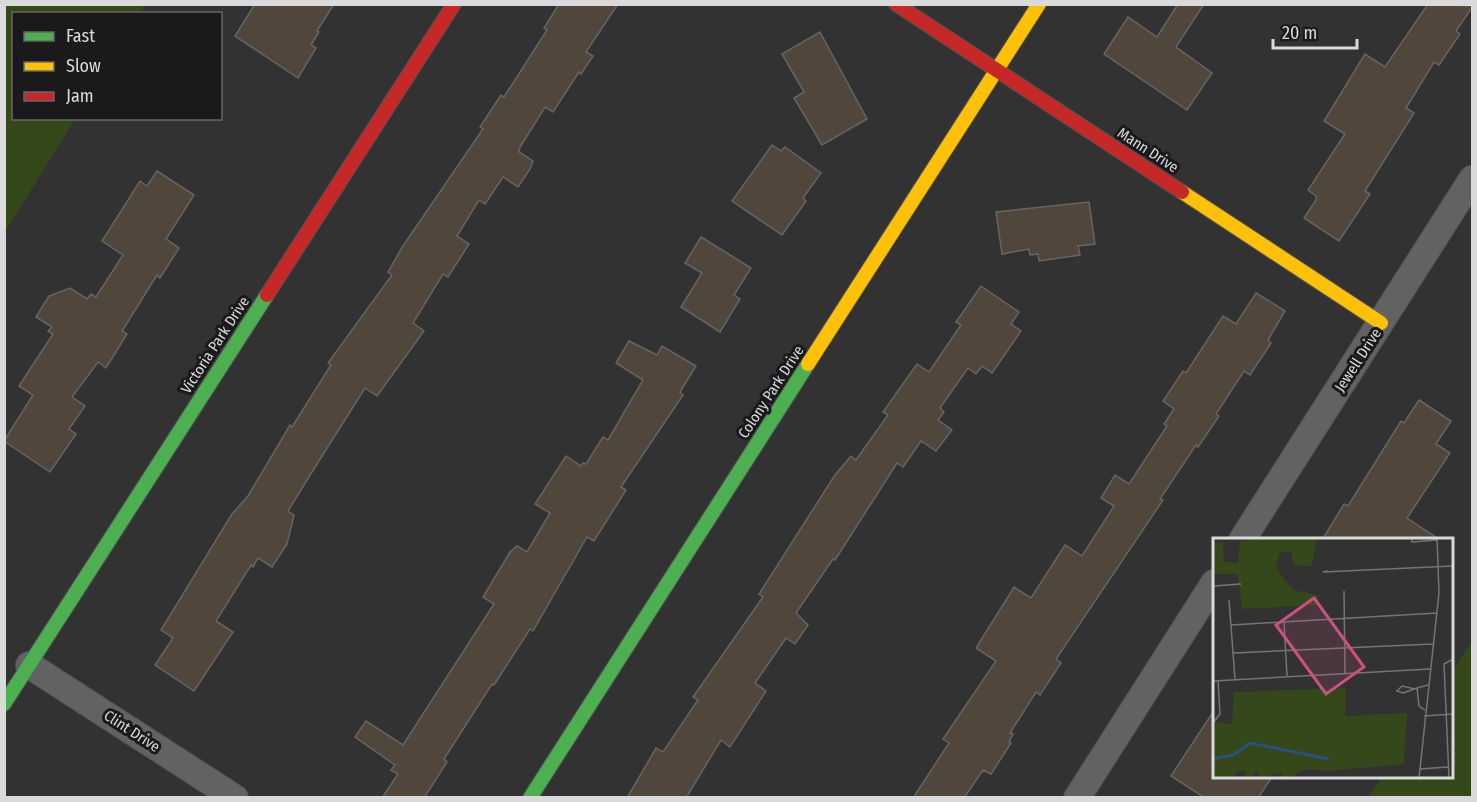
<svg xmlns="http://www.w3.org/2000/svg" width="1477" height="802" font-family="'Fira Sans Condensed',sans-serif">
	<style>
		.green { fill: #344819 }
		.building { fill: #50463b; stroke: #666564; stroke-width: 1.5 }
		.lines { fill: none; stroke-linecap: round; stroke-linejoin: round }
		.street-casing { stroke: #505051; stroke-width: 28 }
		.fast-casing { stroke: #505051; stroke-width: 16 }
		.slow-casing { stroke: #505051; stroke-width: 16 }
		.jam-casing { stroke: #505051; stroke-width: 16 }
		.street { stroke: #636263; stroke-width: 26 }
		.fast { stroke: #4caf50; stroke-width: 14 }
		.slow { stroke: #ffc107; stroke-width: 14 }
		.jam { stroke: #c62828; stroke-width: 14 }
		.labels { text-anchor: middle; stroke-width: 6; stroke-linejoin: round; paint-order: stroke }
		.street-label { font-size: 15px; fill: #dad9db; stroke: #1a191b }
		.inset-river { fill: none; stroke: #2a5082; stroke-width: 3 }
		.inset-road { fill: none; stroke: #767576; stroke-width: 1.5 }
		.view { fill: #c95281; fill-opacity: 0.15; stroke: #c95281; stroke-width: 3 }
		.inset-edge { fill: none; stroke: #dad9db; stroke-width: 3 }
	</style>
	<rect width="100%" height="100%" fill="#333233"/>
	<g class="green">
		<path d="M 5,4 L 146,5 L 140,13 L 14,14 L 14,118 L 75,119 L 5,232 Z"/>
		<path d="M 1472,641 L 1472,797 L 1368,797 L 1382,777 L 1452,776 L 1452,672 Z"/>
	</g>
	<g class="building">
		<path d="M 255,4 L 334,4 L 317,31 L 319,32 L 311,45 L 316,48 L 298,78 L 235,36 Z"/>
		<path d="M 559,4 L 618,4 L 586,52 L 593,56 L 581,74 L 579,72 L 553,112 L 545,107 L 520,147 L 519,152 L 533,161 L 530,169 L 518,187 L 503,177 L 485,204 L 479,200 L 457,236 L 469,244 L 448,277 L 443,274 L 413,323 L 424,331 L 377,396 L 365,388 L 312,472 L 288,511 L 294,515 L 287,544 L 272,567 L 258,558 L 253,567 L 251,565 L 216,621 L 233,632 L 194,691 L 155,665 L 173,638 L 161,630 L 232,514 L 248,496 L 290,425 L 292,427 L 331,365 L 328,363 L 392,275 L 388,272 L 403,246 L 483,129 L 480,127 L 501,95 L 504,97 L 547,30 L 544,28 Z"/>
		<path d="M 1178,4 L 1204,4 L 1176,47 L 1212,73 L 1187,110 L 1104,54 L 1128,17 L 1157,37 Z"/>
		<path d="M 1428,4 L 1473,6 L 1456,31 L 1460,34 L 1439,65 L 1434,62 L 1406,108 L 1414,113 L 1365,191 L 1370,194 L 1339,241 L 1304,218 L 1316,200 L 1316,196 L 1308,190 L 1345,134 L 1324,121 L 1365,54 L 1385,67 Z"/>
		<path d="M 820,32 L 867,119 L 822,145 L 794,98 L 804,92 L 782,54 Z"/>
		<path d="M 772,145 L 781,151 L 785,147 L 821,173 L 803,198 L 806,201 L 782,235 L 732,201 Z"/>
		<path d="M 157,171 L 194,195 L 166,239 L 179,248 L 160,278 L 157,275 L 122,331 L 127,334 L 106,368 L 98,362 L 72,397 L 85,406 L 69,429 L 76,434 L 50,472 L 4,441 L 33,395 L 19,386 L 53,334 L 48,331 L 52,327 L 36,317 L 49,296 L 70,288 L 87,299 L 91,294 L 96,297 L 123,255 L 102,241 L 140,181 L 147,186 Z"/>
		<path d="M 1089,202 L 1095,244 L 1078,246 L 1080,255 L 1039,261 L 1038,254 L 1030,255 L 1029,249 L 1002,254 L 996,212 Z"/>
		<path d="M 701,237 L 751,268 L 734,295 L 740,299 L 720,332 L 681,307 L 702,273 L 685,263 Z"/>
		<path d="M 981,286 L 1019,312 L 1011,324 L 1021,331 L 992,373 L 982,366 L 976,374 L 968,368 L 940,408 L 944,412 L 938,420 L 952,430 L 936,451 L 921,441 L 903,467 L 897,463 L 835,560 L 833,559 L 796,613 L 808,625 L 795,644 L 786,638 L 755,683 L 766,691 L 730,747 L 721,740 L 686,798 L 627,798 L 656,748 L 663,752 L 698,700 L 693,697 L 763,597 L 759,594 L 835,475 L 851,456 L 856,460 L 888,415 L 883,412 L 917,364 L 929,372 L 961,325 L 956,322 Z"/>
		<path d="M 1256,293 L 1285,311 L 1268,340 L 1271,343 L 1250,375 L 1244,371 L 1216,414 L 1219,416 L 1198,447 L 1196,445 L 1160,499 L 1163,500 L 1056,659 L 1061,663 L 1040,695 L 1036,692 L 1010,733 L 1013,734 L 1009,742 L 1011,743 L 991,774 L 983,770 L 964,798 L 913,798 L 949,743 L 943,739 L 996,661 L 976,648 L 1014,587 L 1031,598 L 1065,545 L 1082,556 L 1114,506 L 1101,498 L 1115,475 L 1129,484 L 1167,426 L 1164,424 L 1174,409 L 1163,401 L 1183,371 L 1186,373 L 1223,316 L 1236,324 Z"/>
		<path d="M 629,341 L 657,355 L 662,346 L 696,366 L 680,392 L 683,395 L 621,487 L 626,490 L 594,541 L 587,537 L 533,631 L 530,629 L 494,685 L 492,684 L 444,759 L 447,762 L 424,798 L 382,798 L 398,774 L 391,770 L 395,765 L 355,737 L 366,721 L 403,745 L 494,604 L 483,597 L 510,552 L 517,546 L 527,552 L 550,513 L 535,504 L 566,456 L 581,466 L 583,463 L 586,464 L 603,437 L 608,440 L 643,380 L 616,363 Z"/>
		<path d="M 1419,400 L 1451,421 L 1436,444 L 1450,453 L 1407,518 L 1440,540 L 1322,540 L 1344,504 L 1348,506 L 1401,421 L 1404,423 Z"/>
		<path d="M 1215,709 L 1215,777 L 1272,777 L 1258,798 L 1205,798 L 1171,776 Z"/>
	</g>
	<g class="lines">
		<defs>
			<g id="street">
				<path d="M 1242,540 L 1472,179"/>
				<path d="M 29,665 L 235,798"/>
				<path d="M 1077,798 L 1214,583"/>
			</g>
			<g id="fast">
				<path d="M 4,704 L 267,295"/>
				<path d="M 530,798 L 808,364"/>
			</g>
			<g id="slow">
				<path d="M 1182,192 L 1381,323"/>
				<path d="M 808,364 L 1039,4"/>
			</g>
			<g id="jam">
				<path d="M 896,4 L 1182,192"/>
				<path d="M 267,295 L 454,4"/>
			</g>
		</defs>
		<use href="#street" class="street-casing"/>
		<use href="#fast" class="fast-casing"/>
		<use href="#slow" class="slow-casing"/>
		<use href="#jam" class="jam-casing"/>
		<use href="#street" class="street"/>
		<use href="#fast" class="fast"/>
		<use href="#slow" class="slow"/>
		<use href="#jam" class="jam"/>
	</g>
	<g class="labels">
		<g class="street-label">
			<text transform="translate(1148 150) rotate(33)" y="5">Mann Drive</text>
			<text transform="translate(215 345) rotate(-57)" y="5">Victoria Park Drive</text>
			<text transform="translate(1358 360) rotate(-57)" y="5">Jewell Drive</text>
			<text transform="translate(771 392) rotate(-57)" y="5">Colony Park Drive</text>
			<text transform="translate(132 731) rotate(33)" y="5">Clint Drive</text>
		</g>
	</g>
	<g transform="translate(1213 538)">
		<rect width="240" height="240" fill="#333233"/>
		<path d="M 49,0 L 104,0 L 99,28 L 80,27 L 78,13 L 66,15 L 63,30 L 80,52 L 105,57 L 106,67 L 29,71 L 25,36 L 0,36 L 0,5 L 10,4 L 11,24 L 25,25 L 27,3 ZM 132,150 L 132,178 L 194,175 L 191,226 L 116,233 L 91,231 L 77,240 L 69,240 L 69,235 L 44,240 L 46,233 L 41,234 L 40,240 L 32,240 L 32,233 L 23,233 L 23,240 L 0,240 L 0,184 L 19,186 L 21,154 Z" fill="#344819"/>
		<path class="inset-river" d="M 0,221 L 20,217 L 37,205 L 116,221"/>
		<path class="inset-road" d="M 199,0 L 199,4 L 224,2M 115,33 L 110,34 L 240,28M 0,48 L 28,46M 131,53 L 132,135M 16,62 L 22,141M 71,84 L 74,138M 18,87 L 224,75M 20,115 L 220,106M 0,143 L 217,131M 204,150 L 206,168 L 212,172M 202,151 L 189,148 L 184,153 L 190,155 L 204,150 L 215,147M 211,178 L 240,176M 0,185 L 7,176 L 5,142M 207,231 L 235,229M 206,240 L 226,55 L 224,0M 236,240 L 231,126 L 240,121"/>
		<path class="view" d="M 101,60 L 151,129 L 113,156 L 63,87 Z"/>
		<rect width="240" height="240" class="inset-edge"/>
	</g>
	<rect width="1477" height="802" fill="none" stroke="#dad9db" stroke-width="12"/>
	<rect x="12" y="12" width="210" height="108" fill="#1a191b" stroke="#676668" stroke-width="1.5"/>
	<rect x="24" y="32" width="30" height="9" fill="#4caf50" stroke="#676668" stroke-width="1.5"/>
	<text x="66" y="42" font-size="18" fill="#dad9db">Fast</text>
	<rect x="24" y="62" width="30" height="9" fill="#ffc107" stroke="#676668" stroke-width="1.5"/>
	<text x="66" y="72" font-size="18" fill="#dad9db">Slow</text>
	<rect x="24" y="92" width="30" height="9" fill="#c62828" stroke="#676668" stroke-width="1.5"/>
	<text x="66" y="102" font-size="18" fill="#dad9db">Jam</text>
	<path d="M1273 39v9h84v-9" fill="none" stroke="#dad9db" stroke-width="3"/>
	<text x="1282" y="39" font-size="18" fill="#dad9db" stroke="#1a191b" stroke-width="4.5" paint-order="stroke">20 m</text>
</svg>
